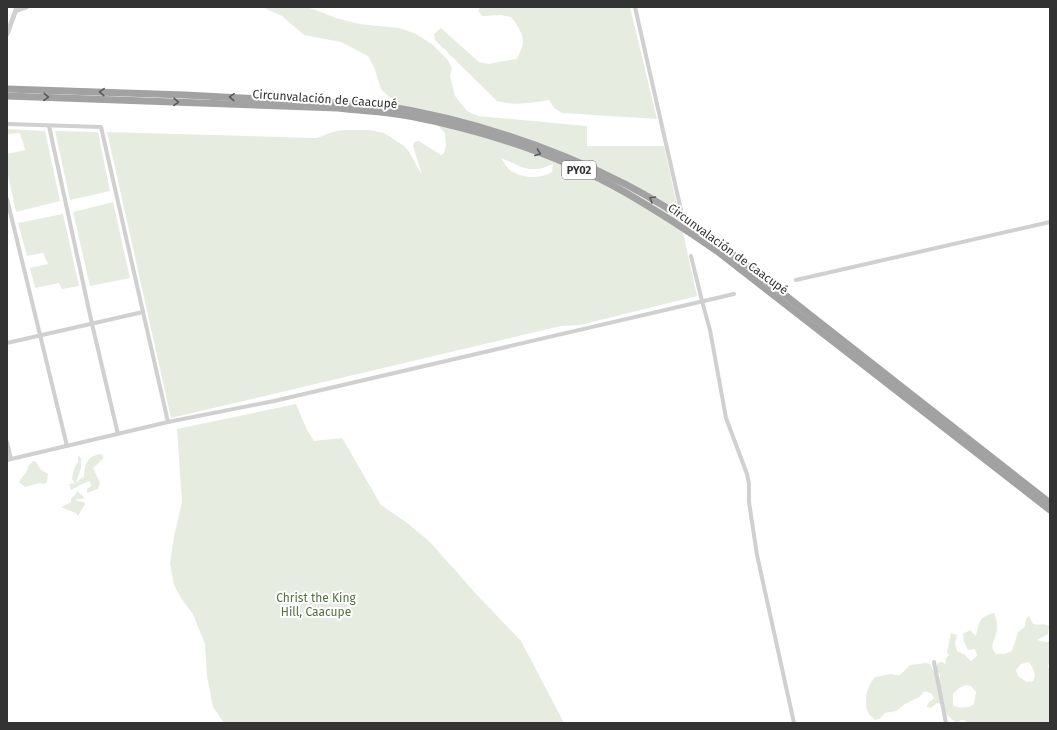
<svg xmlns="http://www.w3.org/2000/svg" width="1057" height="730" font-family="'Fira Sans',sans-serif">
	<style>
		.green { fill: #e6ecdf; fill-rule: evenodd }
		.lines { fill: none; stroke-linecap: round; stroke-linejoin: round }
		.minor { stroke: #d0d0d0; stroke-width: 4 }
		.tertiary { stroke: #d0d0d0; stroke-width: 5 }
		.trunk { stroke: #a2a2a2; stroke-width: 7 }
		.oneway { stroke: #5a5a5a }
		.labels { text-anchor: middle; stroke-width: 4; stroke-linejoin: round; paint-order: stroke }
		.shield { fill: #fff; stroke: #707070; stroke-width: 1 }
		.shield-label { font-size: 11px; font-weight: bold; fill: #333 }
		.street-label { font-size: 12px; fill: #333; stroke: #fff }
		.park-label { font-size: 12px; fill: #56703f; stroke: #fff }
	</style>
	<rect width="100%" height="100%" fill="#fff"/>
	<g class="green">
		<path d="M 262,7 L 307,7 L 336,18 L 359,24 L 399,28 L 416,34 L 433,45 L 447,59 L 452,68 L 450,76 L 455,96 L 467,111 L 478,116 L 587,126 L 587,146 L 664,146 L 697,296 L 580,325 L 561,326 L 171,418 L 107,132 L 317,138 L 333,132 L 343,130 L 369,130 L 384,133 L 404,146 L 409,152 L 422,175 L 413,146 L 414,142 L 419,141 L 441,155 L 444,153 L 446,146 L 445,133 L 432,119 L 402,110 L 381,89 L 374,67 L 368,56 L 341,42 L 304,35 L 282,16 ZM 501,158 C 521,166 531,175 553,164 L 552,172 C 541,179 522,179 510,170 C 507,168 504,162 501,158 Z"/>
		<path d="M 480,7 L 630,7 L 657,119 L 562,113 L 554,108 L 549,100 C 533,103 513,106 497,101 L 435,40 L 434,34 L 441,28 L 479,62 L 488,64 L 516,59 C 528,43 523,32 511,17 L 501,15 L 483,16 L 478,11 Z"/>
		<path d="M 7,129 L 45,131 L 60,201 L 16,212 L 7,171 L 7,154 L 25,150 L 20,133 L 7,134 Z"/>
		<path d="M 55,131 L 98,132 L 110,191 L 70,200 Z"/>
		<path d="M 113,202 L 130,278 L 90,286 L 73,212 Z"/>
		<path d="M 63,214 L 79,286 L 62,289 L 59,283 L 35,288 L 30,268 L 48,264 L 43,253 L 27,256 L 18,223 Z"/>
		<path d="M 296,404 L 307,430 L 314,441 L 342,438 L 381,505 L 406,522 L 430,542 L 477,595 L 521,641 L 564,723 L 224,723 L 213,707 L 207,676 L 205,644 L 193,614 L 181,598 L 174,585 L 170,563 L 174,537 L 182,502 L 177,429 Z"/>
		<path d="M 101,454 L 104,458 L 93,468 L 100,483 L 98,489 L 87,493 L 87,489 L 91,486 L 90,481 L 84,483 L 71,490 L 69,484 L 75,483 L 72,479 L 74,469 L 78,462 L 78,455 L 82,459 L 81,460 L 81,468 L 76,483 L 84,476 C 85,463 87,456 101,454 Z"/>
		<path d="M 33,461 L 36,462 L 41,470 L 48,474 L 47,482 L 44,484 L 39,483 L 25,487 L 19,482 C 22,476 28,473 28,466 Z"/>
		<path d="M 77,491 L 83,496 L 84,499 L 76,499 L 77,501 L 84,502 L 85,504 L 78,516 L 76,513 L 61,507 L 71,502 L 71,498 L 75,495 Z"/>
		<path d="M 994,613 C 996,618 998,624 997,630 C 996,639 988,646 996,654 L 1004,654 L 1012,651 L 1018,632 L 1025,627 L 1026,619 L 1029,616 L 1033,624 C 1039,626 1043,623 1049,626 L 1048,634 L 1037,640 L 1045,642 L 1050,641 L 1050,661 L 1048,666 C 1052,673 1047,679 1050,686 L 1050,723 L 967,723 L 966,721 L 962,720 L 958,722 L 955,722 L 943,711 L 943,704 L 937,703 L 931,708 L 927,707 L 928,703 L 934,698 L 932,694 L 925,691 L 919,697 L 905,704 L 896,711 L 885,713 L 879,719 L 875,720 L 869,714 L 866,707 L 866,695 L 870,684 L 875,677 L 891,674 L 895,675 L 900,675 L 910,665 L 926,663 L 930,664 L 939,682 L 940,674 L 936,673 L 937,665 L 939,662 L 943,662 L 945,665 L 946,658 L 949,655 L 947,652 L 951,633 L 957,635 L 955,643 L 957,651 L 965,655 L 971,661 L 977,656 L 975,649 L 968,650 L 964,642 L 963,634 L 970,630 L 976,636 C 979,622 979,617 994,613 ZM 1029,662 C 1033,668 1037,674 1033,681 L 1027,682 L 1018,676 L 1016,670 L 1021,664 ZM 966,685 L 971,686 L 976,692 L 974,704 C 970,708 959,709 953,705 L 953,694 L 959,688 Z"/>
	</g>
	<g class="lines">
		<g class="minor">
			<path d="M 635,7 L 681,210"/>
			<path d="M 16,11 L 27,7"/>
			<path d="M 7,124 L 101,127 L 168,422"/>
			<path d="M 49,126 L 92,324 L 118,434"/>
			<path d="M 7,199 L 67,446"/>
			<path d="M 691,256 L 702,301 L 710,330 L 726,418 L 747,474 L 749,484 L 749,502 L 757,555 L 794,723"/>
			<path d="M 796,280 L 1050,222"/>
			<path d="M 7,343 L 143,312"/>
			<path d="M 7,442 L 11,459"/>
			<path d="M 7,460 L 168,422 L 274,401 L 734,294"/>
			<path d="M 934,662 L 946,723"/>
		</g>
		<path class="tertiary" d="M 7,34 L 17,7"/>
		<g class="trunk">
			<path d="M 7,89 L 185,95 L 380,105 C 468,119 546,144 625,184 C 692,218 750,268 809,314 C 889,377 969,440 1050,503"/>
			<path d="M 7,96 L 338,108 C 355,110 372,111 389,113 C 407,115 425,119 442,123 C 506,138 571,161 628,194 C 659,212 688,231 717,251 L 1050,510"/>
		</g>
	</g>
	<defs><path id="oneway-chevron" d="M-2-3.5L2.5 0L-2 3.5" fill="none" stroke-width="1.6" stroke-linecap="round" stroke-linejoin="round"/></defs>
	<g class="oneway">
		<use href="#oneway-chevron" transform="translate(102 92) rotate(-178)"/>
		<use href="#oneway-chevron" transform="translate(46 97) rotate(2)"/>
		<use href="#oneway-chevron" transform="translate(232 97) rotate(-177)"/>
		<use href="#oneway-chevron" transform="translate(176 102) rotate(2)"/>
		<use href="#oneway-chevron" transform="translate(538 153) rotate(21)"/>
		<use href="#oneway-chevron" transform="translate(652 199) rotate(-150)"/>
	</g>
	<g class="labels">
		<rect class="shield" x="562" y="161" width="34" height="18" rx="3"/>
		<g class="shield-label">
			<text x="579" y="174">PY02</text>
		</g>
		<g class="street-label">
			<text transform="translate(325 99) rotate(4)" y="4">Circunvalación de Caacupé</text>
			<text transform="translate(728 249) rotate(36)" y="4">Circunvalación de Caacupé</text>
		</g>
		<g class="park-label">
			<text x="316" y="602">Christ the King<tspan x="316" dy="14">Hill, Caacupe</tspan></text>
		</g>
	</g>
	<rect width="1057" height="730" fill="none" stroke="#333333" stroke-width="16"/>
</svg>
